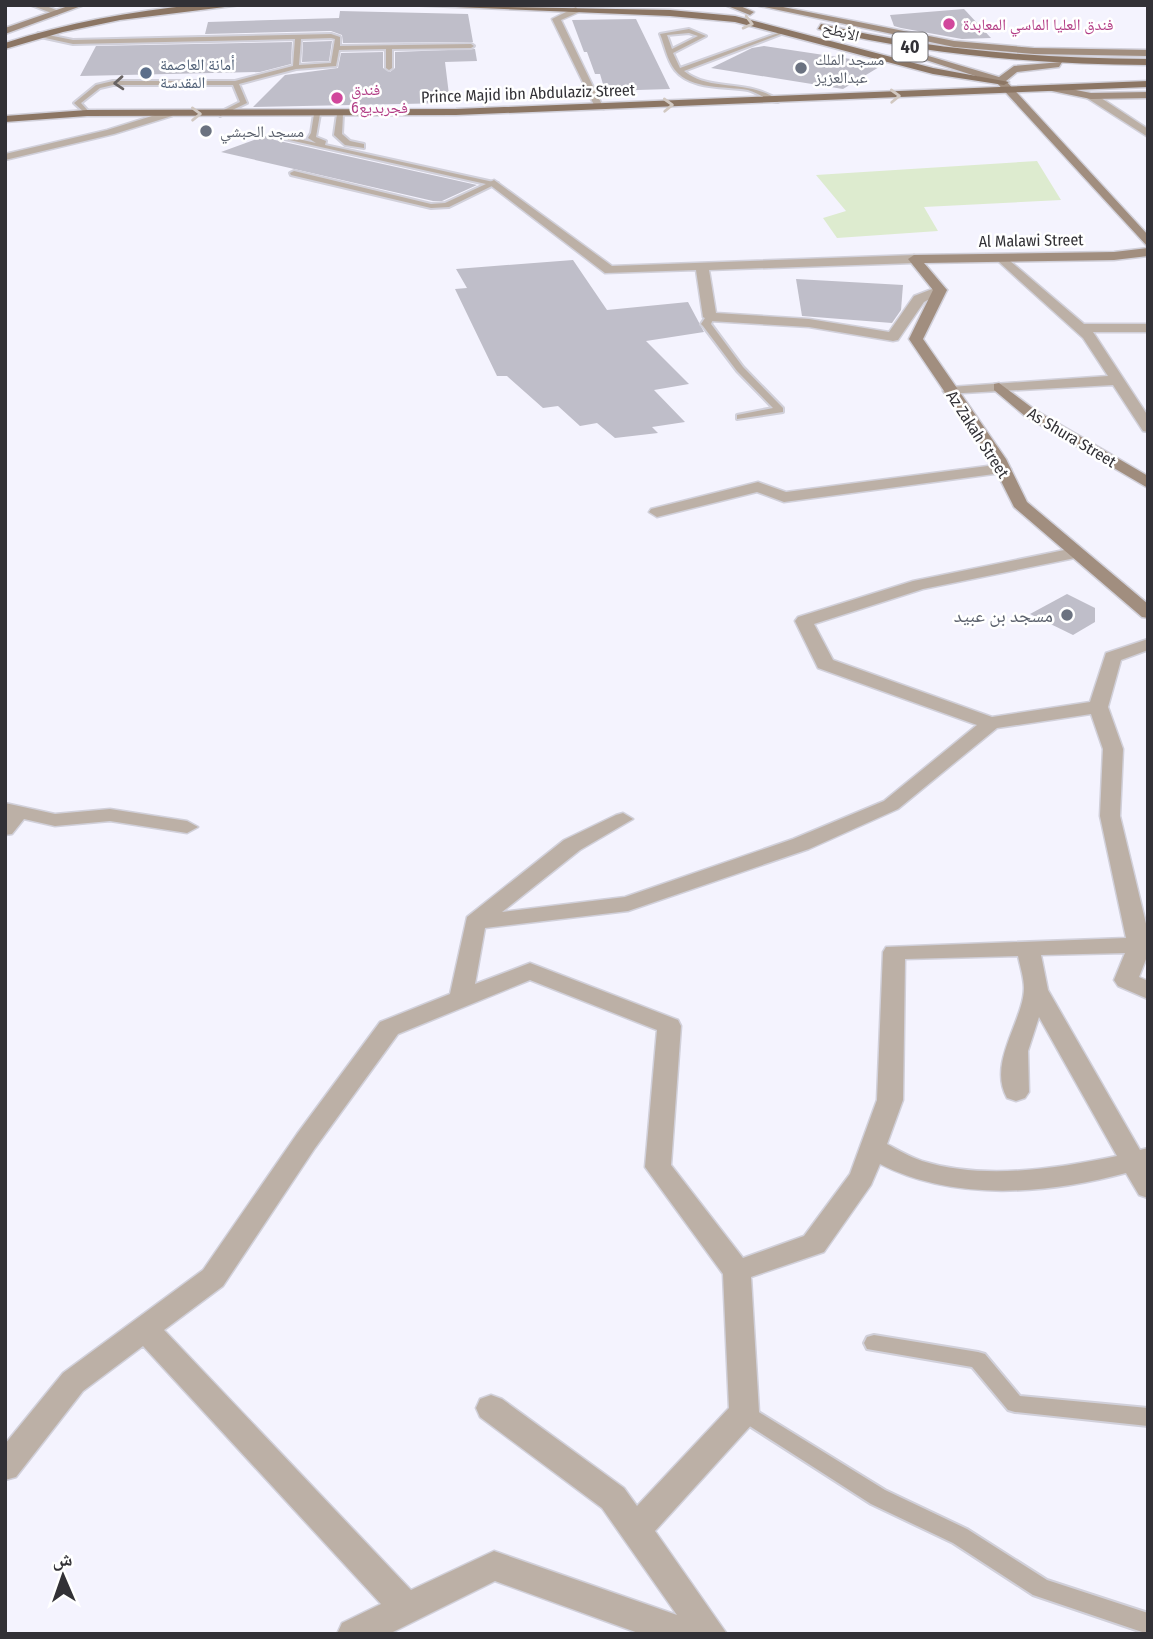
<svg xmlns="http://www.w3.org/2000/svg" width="1153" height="1639" font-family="'Fira Sans Condensed','Noto Naskh Arabic',sans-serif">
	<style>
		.green { fill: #ddebcf }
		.building { fill: #bfbec9 }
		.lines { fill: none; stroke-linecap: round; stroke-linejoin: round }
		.lane-casing { stroke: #d1d0da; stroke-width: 4 }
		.street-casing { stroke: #d1d0da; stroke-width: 3 }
		.secondary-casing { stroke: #d1d0da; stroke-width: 3 }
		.primary-casing { stroke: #d1d0da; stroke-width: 3 }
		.lane { fill: #bcb0a6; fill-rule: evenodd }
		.street { fill: #bcb0a6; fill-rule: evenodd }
		.secondary { fill: #a18e7f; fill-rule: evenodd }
		.primary { fill: #8c7664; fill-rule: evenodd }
		.oneway { stroke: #d1c8c1 }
		.oneway2 { stroke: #696463 }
		.hotel-dot { fill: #d1479c; stroke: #fff; stroke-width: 2.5 }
		.worship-dot { fill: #6b7280; stroke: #fff; stroke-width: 2.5 }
		.service-dot { fill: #5c6f8a; stroke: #fff; stroke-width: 2.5 }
		.labels { text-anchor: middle; stroke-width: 5; stroke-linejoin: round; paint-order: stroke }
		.far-hotel-label { font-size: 16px; fill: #b23c85; stroke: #fff; text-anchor: start }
		.far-street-label { font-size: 16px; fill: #323136; stroke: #fff }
		.far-worship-label { font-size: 16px; fill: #5b616d; stroke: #fff; text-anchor: start }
		.far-service-label { font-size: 16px; fill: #4e5e75; stroke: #fff; text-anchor: start }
		.shield { fill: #fff; stroke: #706f72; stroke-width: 2 }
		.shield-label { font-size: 18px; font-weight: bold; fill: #323136 }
		.worship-label { font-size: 19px; fill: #5b616d; stroke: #fff; text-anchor: end }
	</style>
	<rect width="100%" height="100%" fill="#f4f3fe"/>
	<path class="green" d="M 1037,161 L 1061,200 L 924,207 L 938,231 L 837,238 L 823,218 L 846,211 L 816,175 Z"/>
	<g class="building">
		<path d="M 964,9 L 991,38 L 962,39 L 901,28 L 894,26 L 890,15 Z"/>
		<path d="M 340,11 L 468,14 L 473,42 L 343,43 L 342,35 L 331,31 L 205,34 L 208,22 L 339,18 Z"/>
		<path d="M 636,19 L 670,89 L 605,91 L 600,74 L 595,74 L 587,52 L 584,52 L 572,20 Z"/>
		<path d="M 332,41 L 329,61 L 302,62 L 303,42 Z"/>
		<path d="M 292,42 L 291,64 L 260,72 L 80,76 L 96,46 Z"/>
		<path d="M 764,46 L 884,64 L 843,89 L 711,68 L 752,48 Z"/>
		<path d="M 475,49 L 477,61 L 445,62 L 450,103 L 253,107 L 285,75 L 338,68 L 341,53 L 383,52 L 383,68 L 390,72 L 395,68 L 395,52 Z"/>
		<path d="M 265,136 L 275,140 L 477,185 L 442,201 L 433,201 L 221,152 Z"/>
		<path d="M 573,260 L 607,310 L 688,302 L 704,332 L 646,341 L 689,384 L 654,390 L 685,422 L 652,427 L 658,433 L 615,438 L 597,423 L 580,426 L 558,406 L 543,408 L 507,376 L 497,376 L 455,289 L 467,288 L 456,269 Z"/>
		<path d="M 796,279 L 903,285 L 901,310 L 892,323 L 802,316 Z"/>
		<path d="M 1067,594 L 1095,608 L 1095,622 L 1073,635 L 1030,614 Z"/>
	</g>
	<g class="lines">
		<defs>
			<g id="lane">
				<path d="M 689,29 L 706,36 L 673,53 L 680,68 L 784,31 L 784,33 L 684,71 C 709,92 749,79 778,100 L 778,102 C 768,102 759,93 748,90 C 725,86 691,90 675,70 C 667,60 665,46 660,34 ZM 689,33 L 698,36 L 672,49 L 667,35 Z"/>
				<path d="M 38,33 L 73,40 L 331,34 L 340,37 L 340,46 L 471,44 L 474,46 L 471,48 L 392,49 L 392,68 L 389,70 L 386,68 L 386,49 L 339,50 L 336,66 L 296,69 L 239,84 L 247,103 L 220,116 L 218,113 L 240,102 L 233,85 L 113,85 L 100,88 L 81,103 L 90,113 L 87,115 L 74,103 L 96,85 L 113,81 L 235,81 L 293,66 L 295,39 L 73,44 L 36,36 ZM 331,38 L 335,39 L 331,63 L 299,65 L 301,39 Z"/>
				<path d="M 317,112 L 320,114 L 316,137 L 326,141 L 325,145 L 498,183 L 449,207 L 431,208 L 291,175 L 290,173 L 294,171 L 431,204 L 445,203 L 486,184 L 276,137 L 280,135 L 316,143 L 308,138 L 311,133 L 314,114 Z"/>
				<path d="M 340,112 L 343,114 L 342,134 L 350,141 L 364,144 L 364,148 L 345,145 L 334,135 L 337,114 Z"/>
				<path d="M 707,315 L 713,315 L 714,317 L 711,324 L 743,367 L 783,408 L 783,412 L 737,419 L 737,415 L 773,408 L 737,371 L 703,326 L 701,324 Z"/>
				<path d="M 874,1335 L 978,1352 L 985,1354 L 1020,1396 L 1148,1408 L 1148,1426 L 1015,1412 L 1008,1410 L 972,1367 L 867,1349 L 864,1343 L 867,1337 Z"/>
				<path d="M 744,1403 L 885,1490 L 967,1529 L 1047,1580 L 1148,1613 L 1148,1634 L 1033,1595 L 953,1543 L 871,1504 L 737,1418 L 734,1412 L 737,1406 Z"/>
			</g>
			<g id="street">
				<path d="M 30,5 L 44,5 L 61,12 L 57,15 Z"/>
				<path d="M 576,7 L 579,12 L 561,20 L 604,109 L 595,107 L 552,19 Z"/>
				<path d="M 1087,94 L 1095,94 L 1148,129 L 1148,137 L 1087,98 Z"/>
				<path d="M 168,111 L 173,114 L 172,116 L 114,134 L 5,160 L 5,154 L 107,130 Z"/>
				<path d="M 494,180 L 612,266 L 914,255 L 920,259 L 914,263 L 709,270 L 716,313 L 809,319 L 889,332 L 914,296 L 940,286 L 947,290 L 924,302 L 898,340 L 893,341 L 809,327 L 710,321 L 703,317 L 696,270 L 605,273 L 490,185 L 488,183 Z"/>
				<path d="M 1003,255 L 1084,324 L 1148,324 L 1148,332 L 1093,332 L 1148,416 L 1148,432 L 1143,431 L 1113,385 L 945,394 L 943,391 L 950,387 L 1108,376 L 1083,338 L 999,262 L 997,259 Z"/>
				<path d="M 1003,464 L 1011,469 L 1009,472 L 784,502 L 757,492 L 657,517 L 649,512 L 651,509 L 758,482 L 786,492 Z"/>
				<path d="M 1074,548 L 1080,549 L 1082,553 L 1080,557 L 923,589 L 814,624 L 833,660 L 992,717 L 1090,702 L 1106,653 L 1148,639 L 1148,650 L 1121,660 L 1108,707 L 1123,749 L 1120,816 L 1148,932 L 1148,954 L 1139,977 L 1148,981 L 1148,999 L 1118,986 L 1114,980 L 1125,953 L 1041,955 L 1048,990 L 1140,1150 L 1148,1148 L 1148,1198 L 1139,1195 L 1126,1173 C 1048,1194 954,1202 880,1164 L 871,1185 L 824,1252 L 751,1277 L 759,1412 L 755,1421 L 655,1531 L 727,1634 L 641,1634 L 495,1581 L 389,1634 L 337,1634 L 342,1623 L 381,1604 L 143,1346 L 83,1391 L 16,1477 L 5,1480 L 5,1444 L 63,1373 L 203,1270 L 297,1134 L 380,1022 L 450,994 L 467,917 L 564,840 L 616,815 L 623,813 L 633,819 L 580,850 L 502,912 L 625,897 L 793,839 L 884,801 L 977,725 L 818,668 L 795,621 L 798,617 L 913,581 ZM 1091,714 L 1103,749 L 1100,816 L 1126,938 L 886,947 L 883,952 L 877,1100 L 850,1174 L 804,1236 L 743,1258 L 671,1165 L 681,1026 L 678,1020 L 530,963 L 475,984 L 485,928 L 628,911 L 809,849 L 898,809 L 997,728 ZM 1018,956 C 1020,966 1024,978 1024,988 C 1024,1020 987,1063 1007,1098 L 1016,1101 L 1025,1098 L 1029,1092 L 1028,1051 L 1039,1017 L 1117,1156 C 1055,1169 983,1180 922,1161 C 910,1157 898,1150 887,1144 L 903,1100 L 905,959 ZM 530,980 L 657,1030 L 645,1167 L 723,1274 L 729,1408 L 637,1506 L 624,1488 L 502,1399 L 491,1395 L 480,1399 L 476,1408 L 480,1417 L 602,1508 L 677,1615 L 494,1551 L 411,1590 L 164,1330 L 223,1286 L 315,1148 L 398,1034 Z"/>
				<path d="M 5,803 L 55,814 L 110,809 L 187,821 L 198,827 L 187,833 L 110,821 L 55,826 L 24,819 L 12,834 L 5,835 Z"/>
			</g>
			<g id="secondary">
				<path d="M 71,5 L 84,5 L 5,34 L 5,28 Z"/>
				<path d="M 725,5 L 738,5 L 754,12 L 750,15 Z"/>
				<path d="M 755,5 L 773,5 L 954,41 L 1034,48 L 1148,50 L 1148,56 L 1034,54 L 954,47 Z"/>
				<path d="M 895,46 L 999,77 L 1014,66 L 1062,62 L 1059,67 L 1017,72 L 1006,81 L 1148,235 L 1148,247 L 997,83 L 895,50 Z"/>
				<path d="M 1051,85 L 1091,93 L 1148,92 L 1148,98 L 1091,99 L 1047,90 Z"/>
				<path d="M 1148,248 L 1148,256 L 1114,260 L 924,263 L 947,290 L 923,339 L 1006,459 L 1027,502 L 1148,604 L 1148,618 L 1142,617 L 1014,507 L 990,459 L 909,339 L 933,290 L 908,259 L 914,255 L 1114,252 Z"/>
				<path d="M 999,383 L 1035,410 L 1148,476 L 1148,488 L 1025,416 L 994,390 L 994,384 Z"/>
			</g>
			<g id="primary">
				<path d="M 196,5 L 241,5 L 120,20 L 63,32 L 5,49 L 5,43 C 67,23 131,11 196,5 Z"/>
				<path d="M 407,5 L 670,10 L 735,16 L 933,68 L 1009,82 L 1004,85 L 933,74 L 735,22 L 670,16 Z"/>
				<path d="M 821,24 C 929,50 1037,58 1148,59 L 1148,65 C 1036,64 927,55 818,29 Z"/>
				<path d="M 1148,81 L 1148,87 L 456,115 L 87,116 L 5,122 L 5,116 L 87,110 L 456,109 Z"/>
			</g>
		</defs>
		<use href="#lane" class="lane-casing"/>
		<use href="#street" class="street-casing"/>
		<use href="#secondary" class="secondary-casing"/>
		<use href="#primary" class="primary-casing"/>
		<use href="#lane" class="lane"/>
		<use href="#street" class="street"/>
		<use href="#secondary" class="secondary"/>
		<use href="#primary" class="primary"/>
	</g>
	<defs><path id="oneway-chevron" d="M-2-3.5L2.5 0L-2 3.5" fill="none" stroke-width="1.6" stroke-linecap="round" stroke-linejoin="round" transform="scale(1.75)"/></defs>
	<g class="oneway">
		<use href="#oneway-chevron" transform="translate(748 23) rotate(14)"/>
		<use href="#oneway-chevron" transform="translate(895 96) rotate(-2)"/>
		<use href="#oneway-chevron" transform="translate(668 105) rotate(-2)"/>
		<use href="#oneway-chevron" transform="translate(196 114) rotate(-1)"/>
	</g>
	<use class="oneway2" href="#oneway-chevron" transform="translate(119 83) rotate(176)"/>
	<g class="hotel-dot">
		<circle cx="949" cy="24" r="7"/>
		<circle cx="337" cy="98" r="7"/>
	</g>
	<g class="worship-dot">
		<circle cx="801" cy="68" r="7"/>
		<circle cx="206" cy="131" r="7"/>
		<circle cx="1067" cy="615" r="7"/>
	</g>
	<circle class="service-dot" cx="146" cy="73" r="7"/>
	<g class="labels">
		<g class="far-hotel-label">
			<text x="963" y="30">فندق العليا الماسي المعابدة</text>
			<text x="351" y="95">فندق<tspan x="351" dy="18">فجربديع6</tspan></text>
		</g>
		<g class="far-street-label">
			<text transform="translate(841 31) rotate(15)" y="6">الأبطح</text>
			<text transform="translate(528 93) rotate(-2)" y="6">Prince Majid ibn Abdulaziz Street</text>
			<text transform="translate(1031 240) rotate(-1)" y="6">Al Malawi Street</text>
			<text transform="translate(978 434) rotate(57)" y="6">Az Zakah Street</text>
			<text transform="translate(1072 437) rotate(31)" y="6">As Shura Street</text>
		</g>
		<g class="far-worship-label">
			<text x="815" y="65">مسجد الملك<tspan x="815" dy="18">عبدالعزيز</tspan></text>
			<text x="220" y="137">مسجد الحبشي</text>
		</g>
		<g class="far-service-label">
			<text x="160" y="70">أمانة العاصمة<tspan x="160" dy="18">المقدسة</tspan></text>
		</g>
		<rect class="shield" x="892.5" y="32.5" width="35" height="29" rx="5"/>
		<g class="shield-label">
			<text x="910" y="53">40</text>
		</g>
		<g class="worship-label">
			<text x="1053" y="622">مسجد بن عبيد</text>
		</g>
	</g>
	<rect width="1153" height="1639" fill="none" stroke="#323136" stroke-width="14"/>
	<g transform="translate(63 1576) rotate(358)" stroke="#ffffff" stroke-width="5" paint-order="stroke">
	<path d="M0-5L12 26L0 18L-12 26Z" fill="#323136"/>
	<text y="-10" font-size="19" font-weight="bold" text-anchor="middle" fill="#323136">ش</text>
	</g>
</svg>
